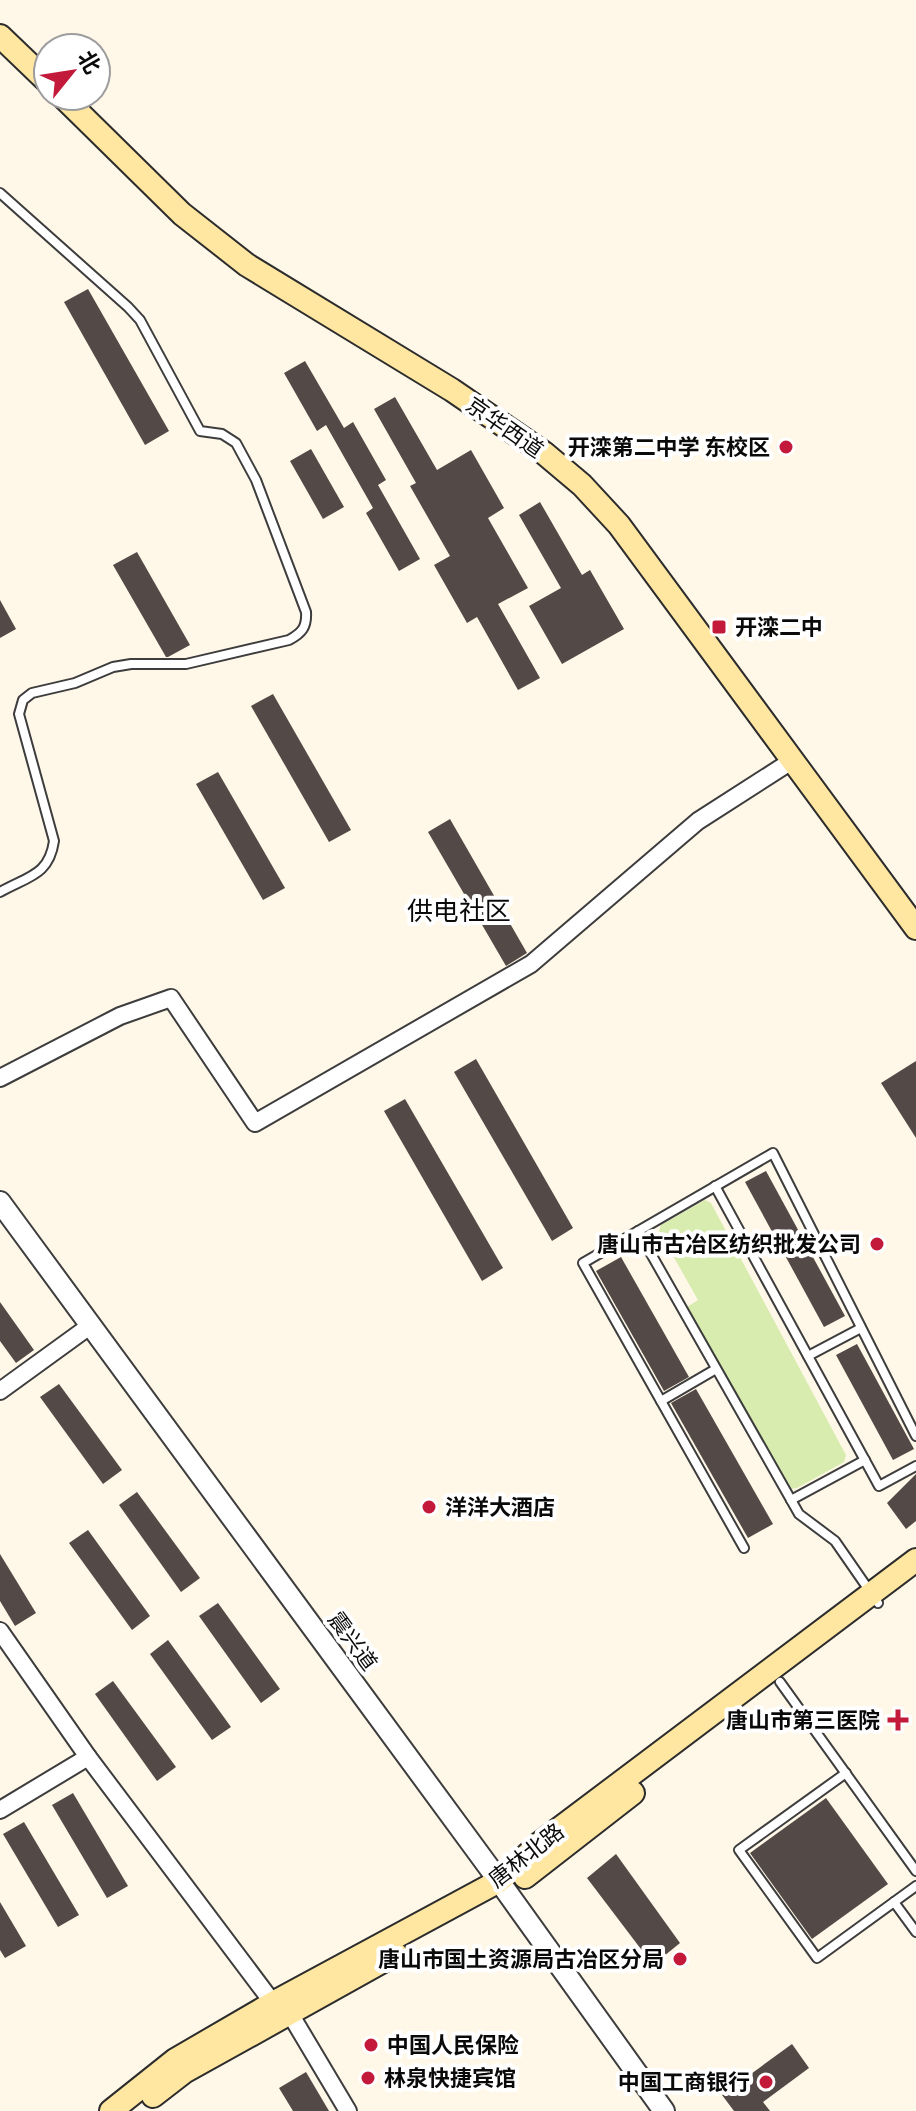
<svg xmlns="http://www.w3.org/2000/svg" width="916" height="2111" font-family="'Crimson Pro','Noto Sans SC',serif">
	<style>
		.green { fill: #d7ecae }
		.building { fill: #534946 }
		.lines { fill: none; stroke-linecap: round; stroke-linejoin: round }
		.service-casing { stroke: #3d3d3d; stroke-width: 12 }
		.minor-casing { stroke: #3d3d3d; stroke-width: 20 }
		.tertiary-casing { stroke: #3d3d3d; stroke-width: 24 }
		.secondary-casing { stroke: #2c2c2c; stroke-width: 26 }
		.service { stroke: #fff; stroke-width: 8 }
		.minor { stroke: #fff; stroke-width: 16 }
		.tertiary { stroke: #fff; stroke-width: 20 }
		.secondary { stroke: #ffe7a2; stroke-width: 22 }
		.poi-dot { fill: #c3193a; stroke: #fff; stroke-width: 3 }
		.labels { text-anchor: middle; stroke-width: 8; stroke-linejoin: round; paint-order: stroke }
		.street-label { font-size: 22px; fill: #0a0a0a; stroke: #fff }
		.poi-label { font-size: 22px; font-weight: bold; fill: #0a0a0a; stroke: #fff; text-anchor: end }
		.quarter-label { font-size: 26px; fill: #0a0a0a; stroke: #fff }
	</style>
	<rect width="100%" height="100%" fill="#fff7e7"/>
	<path class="green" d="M 705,1200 L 711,1203 L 846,1455 L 844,1462 L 797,1488 L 790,1489 L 687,1307 L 698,1300 L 659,1231 L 661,1225 Z"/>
	<g class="building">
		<path d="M 88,289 L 169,431 L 145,445 L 64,302 Z"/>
		<path d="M 305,361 L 344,428 L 353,422 L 386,480 L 378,485 L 420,559 L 399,571 L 366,513 L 373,508 L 326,425 L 317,431 L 284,373 Z"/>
		<path d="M 395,397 L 437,470 L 471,450 L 504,508 L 488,518 L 528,588 L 498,604 L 540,678 L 518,690 L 477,617 L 467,623 L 434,565 L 450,556 L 410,486 L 416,483 L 374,409 Z"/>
		<path d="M 311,449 L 344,507 L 323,519 L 290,461 Z"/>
		<path d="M 540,502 L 582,575 L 590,570 L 624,629 L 562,664 L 529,606 L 561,588 L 519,515 Z"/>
		<path d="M 137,552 L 190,645 L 168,657 L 166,657 L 113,565 Z"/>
		<path d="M 0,600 L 16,629 L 0,638 Z"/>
		<path d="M 273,694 L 351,830 L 329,842 L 251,706 Z"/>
		<path d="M 218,772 L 285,888 L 263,900 L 196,784 Z"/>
		<path d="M 450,819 L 527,953 L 506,966 L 428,832 Z"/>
		<path d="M 476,1059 L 573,1228 L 552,1241 L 454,1072 Z"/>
		<path d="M 916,1061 L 916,1138 L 881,1083 Z"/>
		<path d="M 405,1099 L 503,1268 L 482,1281 L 384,1111 Z"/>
		<path d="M 766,1171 L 845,1316 L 824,1327 L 745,1182 Z"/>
		<path d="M 621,1257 L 689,1377 L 664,1391 L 596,1271 Z"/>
		<path d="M 0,1302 L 34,1350 L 16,1363 L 0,1341 Z"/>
		<path d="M 857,1344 L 914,1449 L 893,1460 L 836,1355 Z"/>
		<path d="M 59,1384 L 122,1470 L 103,1484 L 40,1397 Z"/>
		<path d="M 696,1389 L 773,1524 L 748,1538 L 671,1403 Z"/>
		<path d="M 916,1474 L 916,1521 L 906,1529 L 887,1503 Z"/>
		<path d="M 137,1492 L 200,1578 L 181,1592 L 119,1505 Z"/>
		<path d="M 88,1530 L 150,1616 L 132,1630 L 69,1543 Z"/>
		<path d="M 0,1554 L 36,1613 L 15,1626 L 0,1601 Z"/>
		<path d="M 218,1603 L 280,1689 L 261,1703 L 199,1616 Z"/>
		<path d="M 168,1640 L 231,1727 L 212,1740 L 150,1654 Z"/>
		<path d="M 113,1681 L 176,1767 L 157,1781 L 95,1694 Z"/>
		<path d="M 73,1793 L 128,1886 L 107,1898 L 52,1805 Z"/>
		<path d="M 826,1798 L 888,1884 L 812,1939 L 750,1853 Z"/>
		<path d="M 24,1822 L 79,1915 L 58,1927 L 3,1834 Z"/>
		<path d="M 616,1854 L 680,1943 L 653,1965 L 587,1878 Z"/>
		<path d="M 0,1902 L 26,1946 L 5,1958 L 0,1950 Z"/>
		<path d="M 792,2044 L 809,2068 L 763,2102 L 770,2111 L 734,2111 L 722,2095 Z"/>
		<path d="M 306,2072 L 329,2111 L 293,2111 L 279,2088 Z"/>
	</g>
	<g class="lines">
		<defs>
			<g id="service">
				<path d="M 0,193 L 128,307 L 140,320 L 200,431 L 222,434 L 236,443 L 256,480 L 306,612 C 307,627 302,633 289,640 L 186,664 L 131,664 L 113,667 L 75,683 L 32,693 L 23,700 L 19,714 L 54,841 C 49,875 29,876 0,892"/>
				<path d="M 715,1186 L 879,1486 L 916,1466"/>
				<path d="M 638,1231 L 799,1514 L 835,1541 L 878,1603"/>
				<path d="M 808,1356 L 861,1328"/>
				<path d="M 661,1401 L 716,1369"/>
				<path d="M 791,1500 L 865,1460"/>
				<path d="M 744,1548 L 583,1263 L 773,1153 L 916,1436"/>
				<path d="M 780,1682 L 916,1871"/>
				<path d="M 846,1773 L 739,1850 L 817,1958 L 916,1886"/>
				<path d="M 894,1902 L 916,1932"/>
			</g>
			<g id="minor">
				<path d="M 0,1078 L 120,1016 L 171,998 L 255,1123 L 531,964 L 698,821 L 793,760"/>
				<path d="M 0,1391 L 91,1325"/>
				<path d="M 0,1631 L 88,1757"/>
				<path d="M 0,1810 L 88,1757 L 273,2003"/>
				<path d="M 289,2012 L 348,2111"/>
			</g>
			<path id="tertiary" d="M 0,1202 L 499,1881 L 664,2111"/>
			<g id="secondary">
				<path d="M 0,36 L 48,82"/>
				<path d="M 62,96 L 182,214 L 247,265 L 452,390 L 544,453 L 582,485 L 619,525 L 916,928"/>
				<path d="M 525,1877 L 633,1793"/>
				<path d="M 153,2096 L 184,2072 L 396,1954"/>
				<path d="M 111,2111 L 175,2060 L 273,2003 L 499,1881 L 539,1844 L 916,1560"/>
			</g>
		</defs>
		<use href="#service" class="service-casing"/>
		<use href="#minor" class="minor-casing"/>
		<use href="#tertiary" class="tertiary-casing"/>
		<use href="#secondary" class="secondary-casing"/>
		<use href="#service" class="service"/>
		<use href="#minor" class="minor"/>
		<use href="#tertiary" class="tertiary"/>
		<use href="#secondary" class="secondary"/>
	</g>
	<g class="poi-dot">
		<circle cx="786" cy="447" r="8"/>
		<rect x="711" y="619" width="16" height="16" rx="4"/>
		<circle cx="877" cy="1244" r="8"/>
		<circle cx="429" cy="1507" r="8"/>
		<path d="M894 1708h8v8h8v8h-8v8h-8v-8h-8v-8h8z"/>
		<circle cx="680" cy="1959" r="8"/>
		<circle cx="371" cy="2045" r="8"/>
		<circle cx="368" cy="2078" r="8"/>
		<circle cx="766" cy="2082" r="8"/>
	</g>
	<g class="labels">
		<g class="street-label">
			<text transform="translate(505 427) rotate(35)" y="8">京华西道</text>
			<text transform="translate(353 1641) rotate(54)" y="8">震兴道</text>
			<text transform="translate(526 1855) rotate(-38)" y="8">唐林北路</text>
		</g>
		<g class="poi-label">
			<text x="770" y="455">开滦第二中学 东校区</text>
			<text x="735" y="635" text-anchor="start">开滦二中</text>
			<text x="861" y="1252">唐山市古冶区纺织批发公司</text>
			<text x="445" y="1515" text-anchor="start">洋洋大酒店</text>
			<text x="880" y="1728">唐山市第三医院</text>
			<text x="664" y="1967">唐山市国土资源局古冶区分局</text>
			<text x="387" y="2053" text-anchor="start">中国人民保险</text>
			<text x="384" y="2086" text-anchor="start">林泉快捷宾馆</text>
			<text x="750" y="2090">中国工商银行</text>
		</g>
		<g class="quarter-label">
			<text x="459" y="920">供电社区</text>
		</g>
	</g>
	<g transform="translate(72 72) rotate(60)"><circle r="38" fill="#ffffff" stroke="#9d9d9d" stroke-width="2"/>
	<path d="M0-6L14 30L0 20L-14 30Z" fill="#c3193a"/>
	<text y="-12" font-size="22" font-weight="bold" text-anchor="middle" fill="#0a0a0a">北</text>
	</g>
</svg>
